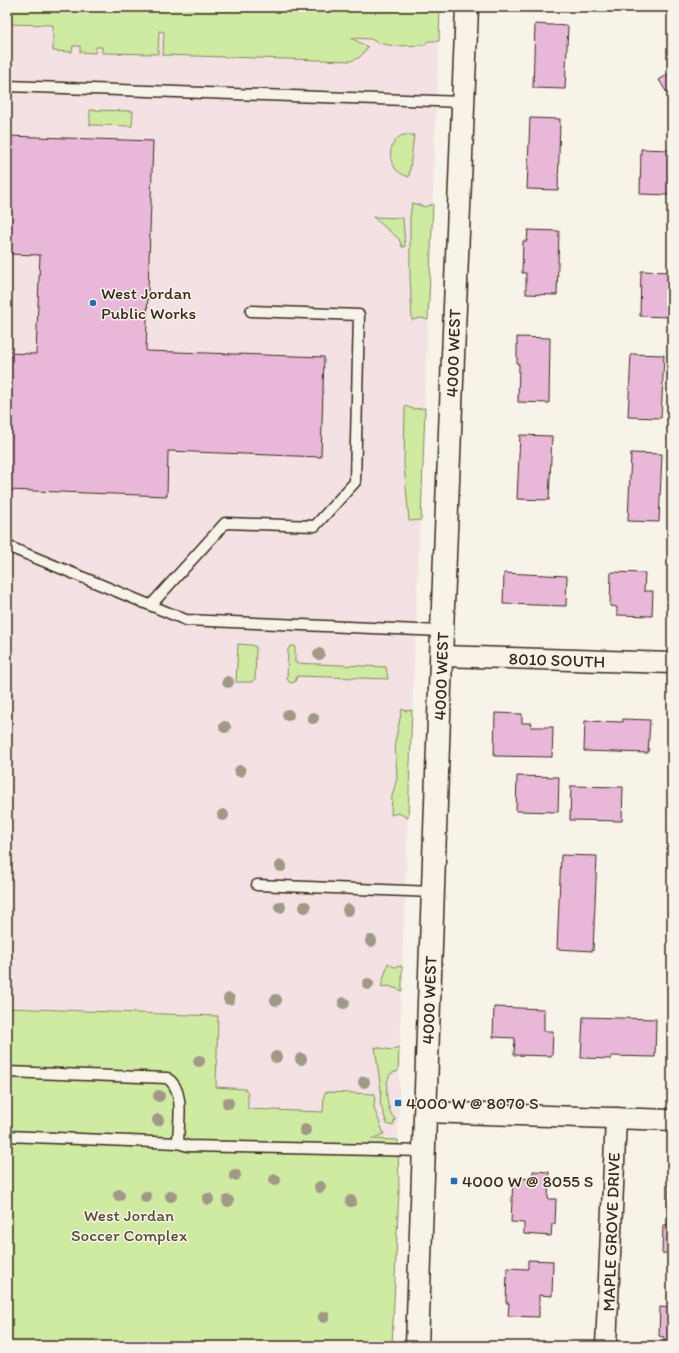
<svg xmlns="http://www.w3.org/2000/svg" width="679" height="1353" font-family="Itim,sans-serif">
	<style>
		.built { fill: #f3e1e3 }
		.green { fill: #cfeaa1; stroke: #858a60 }
		.building { fill: #e9b8d8; stroke: #3b2a1e }
		.lines { fill: none; stroke-linecap: round; stroke-linejoin: round }
		.service-casing { stroke: #3b2a1e; stroke-width: 13 }
		.minor-casing { stroke: #3b2a1e; stroke-width: 23 }
		.secondary-casing { stroke: #3b2a1e; stroke-width: 25 }
		.service { stroke: #f7f3e8; stroke-width: 10 }
		.minor { stroke: #f7f3e8; stroke-width: 20 }
		.secondary { stroke: #f7f3e8; stroke-width: 22 }
		.tree { fill: #a09987 }
		.poi-dot { fill: #1f6fb2; stroke: #f7f3e8; stroke-width: 1.5 }
		.labels { text-anchor: middle; stroke-width: 3; stroke-linejoin: round; paint-order: stroke }
		.poi-label { font-size: 17px; fill: #3b2a1e; stroke: #f7f3e8; text-anchor: start }
		.street-label { font-size: 17px; fill: #3b2a1e; stroke: #f7f3e8 }
		.park-label { font-size: 17px; fill: #595038; stroke: #f7f3e8 }
	</style>
	<rect width="100%" height="100%" fill="#f7f3e8"/>
	<filter id="ink" filterUnits="userSpaceOnUse"><feTurbulence type="fractalNoise" baseFrequency=".025" numOctaves="2"/><feDisplacementMap in="SourceGraphic" scale="8" xChannelSelector="R" yChannelSelector="G"/><feConvolveMatrix kernelMatrix="1 2 1 2 8 2 1 2 1" color-interpolation-filters="sRGB"/></filter>
	<g filter="url(#ink)">
		<path class="built" d="M 7,24 L 53,25 L 53,28 L 439,41 L 402,966 L 398,1140 L 214,1134 L 193,1014 L 7,1008 Z"/>
		<g class="green">
			<path d="M 7,7 L 440,7 L 439,41 L 428,41 L 425,45 L 395,46 L 378,43 L 371,39 L 351,38 L 368,47 L 360,57 L 351,61 L 163,55 L 164,32 L 159,31 L 158,54 L 102,53 L 102,47 L 96,47 L 95,53 L 80,52 L 80,46 L 73,46 L 72,52 L 53,51 L 53,25 L 7,24 Z"/>
			<path d="M 90,110 L 133,111 L 132,126 L 90,125 Z"/>
			<path d="M 403,135 L 414,135 L 409,177 C 404,175 398,173 395,168 C 387,157 390,140 403,135 Z"/>
			<path d="M 412,203 L 425,207 L 433,204 L 428,320 L 421,318 L 412,320 L 410,278 L 410,217 Z"/>
			<path d="M 373,217 L 403,218 L 405,247 L 402,247 L 399,239 Z"/>
			<path d="M 405,406 L 413,409 L 425,408 L 421,520 L 409,521 L 404,465 Z"/>
			<path d="M 238,644 L 251,645 L 256,647 L 255,679 L 252,682 L 236,682 Z"/>
			<path d="M 291,646 L 295,646 L 295,663 L 386,667 L 388,679 L 297,676 L 295,682 L 290,683 L 287,679 L 288,649 Z"/>
			<path d="M 402,709 L 406,711 L 412,710 L 408,818 L 398,813 L 391,815 L 392,796 L 397,778 L 395,742 Z"/>
			<path d="M 388,963 L 394,967 L 402,966 L 402,991 L 389,986 L 381,987 Z"/>
			<path d="M 7,1008 L 218,1016 L 216,1087 L 245,1089 L 248,1093 L 248,1109 L 323,1112 L 324,1095 L 326,1092 L 375,1094 L 374,1108 L 384,1134 L 371,1139 L 398,1140 L 399,1190 L 392,1346 L 7,1346 Z"/>
			<path d="M 375,1047 L 391,1050 L 399,1047 L 398,1071 L 390,1074 C 384,1084 386,1111 395,1119 L 393,1126 L 387,1124 L 380,1103 L 381,1091 Z"/>
		</g>
		<g class="building">
			<path d="M 535,24 L 568,26 L 565,89 L 533,88 Z"/>
			<path d="M 672,72 L 672,101 L 659,80 Z"/>
			<path d="M 530,118 L 560,119 L 558,190 L 527,189 Z"/>
			<path d="M 7,136 L 153,141 L 146,351 L 324,357 L 321,457 L 168,451 L 167,496 L 7,490 L 7,353 L 36,354 L 40,255 L 7,254 Z"/>
			<path d="M 641,149 L 671,150 L 669,195 L 640,194 Z"/>
			<path d="M 528,230 L 559,231 L 557,295 L 526,294 L 526,273 L 522,273 L 523,241 L 527,241 Z"/>
			<path d="M 641,271 L 671,272 L 669,317 L 640,316 Z"/>
			<path d="M 517,337 L 550,338 L 549,403 L 518,402 L 519,364 L 517,364 Z"/>
			<path d="M 631,354 L 664,355 L 661,418 L 628,417 Z"/>
			<path d="M 520,435 L 552,436 L 549,500 L 517,499 Z"/>
			<path d="M 631,453 L 662,454 L 659,522 L 628,521 Z"/>
			<path d="M 611,572 L 645,573 L 644,591 L 653,591 L 652,616 L 617,615 L 617,607 L 610,606 Z"/>
			<path d="M 504,573 L 567,576 L 566,606 L 503,604 Z"/>
			<path d="M 495,713 L 522,714 L 522,723 L 532,723 L 531,727 L 553,727 L 552,757 L 494,756 Z"/>
			<path d="M 623,719 L 650,720 L 648,753 L 584,751 L 585,721 L 623,722 Z"/>
			<path d="M 517,776 L 559,777 L 558,812 L 516,811 Z"/>
			<path d="M 571,786 L 623,787 L 622,821 L 570,820 Z"/>
			<path d="M 561,855 L 597,856 L 593,951 L 557,949 Z"/>
			<path d="M 494,1007 L 544,1009 L 544,1031 L 553,1031 L 552,1056 L 514,1055 L 515,1038 L 493,1037 Z"/>
			<path d="M 583,1017 L 656,1019 L 655,1057 L 611,1056 L 611,1059 L 581,1058 Z"/>
			<path d="M 533,1171 L 549,1172 L 548,1199 L 556,1199 L 555,1224 L 552,1224 L 551,1236 L 524,1234 L 524,1223 L 511,1222 L 513,1178 L 533,1179 Z"/>
			<path d="M 669,1181 L 672,1181 L 672,1254 L 662,1253 L 663,1225 L 668,1225 Z"/>
			<path d="M 528,1260 L 553,1261 L 552,1296 L 539,1295 L 539,1317 L 508,1316 L 509,1303 L 506,1303 L 507,1268 L 528,1269 Z"/>
			<path d="M 660,1307 L 672,1308 L 672,1346 L 664,1346 L 664,1337 L 659,1336 Z"/>
		</g>
		<g class="lines">
			<defs>
				<g id="service">
					<path d="M 7,86 L 463,102"/>
					<path d="M 7,546 L 186,620 L 442,631"/>
					<path d="M 151,605 L 225,523 L 315,526 L 355,482 L 359,315 L 251,311"/>
					<path d="M 257,885 L 433,892"/>
					<path d="M 7,1072 L 167,1078 C 186,1090 178,1123 178,1143"/>
					<path d="M 7,1136 L 178,1143 L 188,1146 L 423,1151"/>
				</g>
				<g id="minor">
					<path d="M 441,656 L 672,663"/>
					<path d="M 425,1112 L 672,1120"/>
					<path d="M 606,1346 L 616,1118"/>
				</g>
				<path id="secondary" d="M 417,1346 L 442,631 L 467,7"/>
			</defs>
			<use href="#service" class="service-casing"/>
			<use href="#minor" class="minor-casing"/>
			<use href="#secondary" class="secondary-casing"/>
			<use href="#service" class="service"/>
			<use href="#minor" class="minor"/>
			<use href="#secondary" class="secondary"/>
		</g>
		<g class="tree">
			<circle cx="319" cy="654" r="6"/>
			<circle cx="228" cy="682" r="6"/>
			<circle cx="288" cy="715" r="6"/>
			<circle cx="313" cy="718" r="6"/>
			<circle cx="225" cy="727" r="6"/>
			<circle cx="240" cy="771" r="6"/>
			<circle cx="223" cy="815" r="6"/>
			<circle cx="281" cy="866" r="6"/>
			<circle cx="280" cy="907" r="6"/>
			<circle cx="305" cy="907" r="6"/>
			<circle cx="348" cy="910" r="6"/>
			<circle cx="371" cy="941" r="6"/>
			<circle cx="368" cy="984" r="6"/>
			<circle cx="229" cy="999" r="6"/>
			<circle cx="276" cy="1000" r="6"/>
			<circle cx="344" cy="1003" r="6"/>
			<circle cx="276" cy="1057" r="6"/>
			<circle cx="301" cy="1059" r="6"/>
			<circle cx="199" cy="1061" r="6"/>
			<circle cx="364" cy="1082" r="6"/>
			<circle cx="159" cy="1096" r="6"/>
			<circle cx="228" cy="1103" r="6"/>
			<circle cx="158" cy="1120" r="6"/>
			<circle cx="305" cy="1130" r="6"/>
			<circle cx="235" cy="1175" r="6"/>
			<circle cx="275" cy="1180" r="6"/>
			<circle cx="320" cy="1187" r="6"/>
			<circle cx="119" cy="1195" r="6"/>
			<circle cx="171" cy="1196" r="6"/>
			<circle cx="146" cy="1197" r="6"/>
			<circle cx="208" cy="1199" r="6"/>
			<circle cx="228" cy="1201" r="6"/>
			<circle cx="351" cy="1201" r="6"/>
			<circle cx="324" cy="1317" r="6"/>
		</g>
	</g>
	<g class="poi-dot">
		<circle cx="93" cy="303" r="4"/>
		<rect x="394" y="1099" width="8" height="8" rx="2"/>
		<rect x="450" y="1177" width="8" height="8" rx="2"/>
	</g>
	<g class="labels">
		<g class="poi-label">
			<text x="101" y="299">West Jordan<tspan x="101" dy="20">Public Works</tspan></text>
			<text x="406" y="1109">4000 W @ 8070 S</text>
			<text x="462" y="1187">4000 W @ 8055 S</text>
		</g>
		<g class="street-label">
			<text transform="translate(453 353) rotate(-88)" y="6">4000 WEST</text>
			<text transform="translate(557 660) rotate(2)" y="6">8010 SOUTH</text>
			<text transform="translate(441 676) rotate(-88)" y="6">4000 WEST</text>
			<text transform="translate(429 1000) rotate(-88)" y="6">4000 WEST</text>
			<text transform="translate(611 1232) rotate(-88)" y="6">MAPLE GROVE DRIVE</text>
		</g>
		<g class="park-label">
			<text x="129" y="1221">West Jordan<tspan x="129" dy="20">Soccer Complex</tspan></text>
		</g>
	</g>
	<rect width="679" height="1353" fill="none" stroke="#f7f3e8" stroke-width="24"/>
	<rect x="12" y="12" width="655" height="1329" fill="none" stroke="#3b2a1e" stroke-width="1.5" filter="url(#ink)"/>
</svg>
